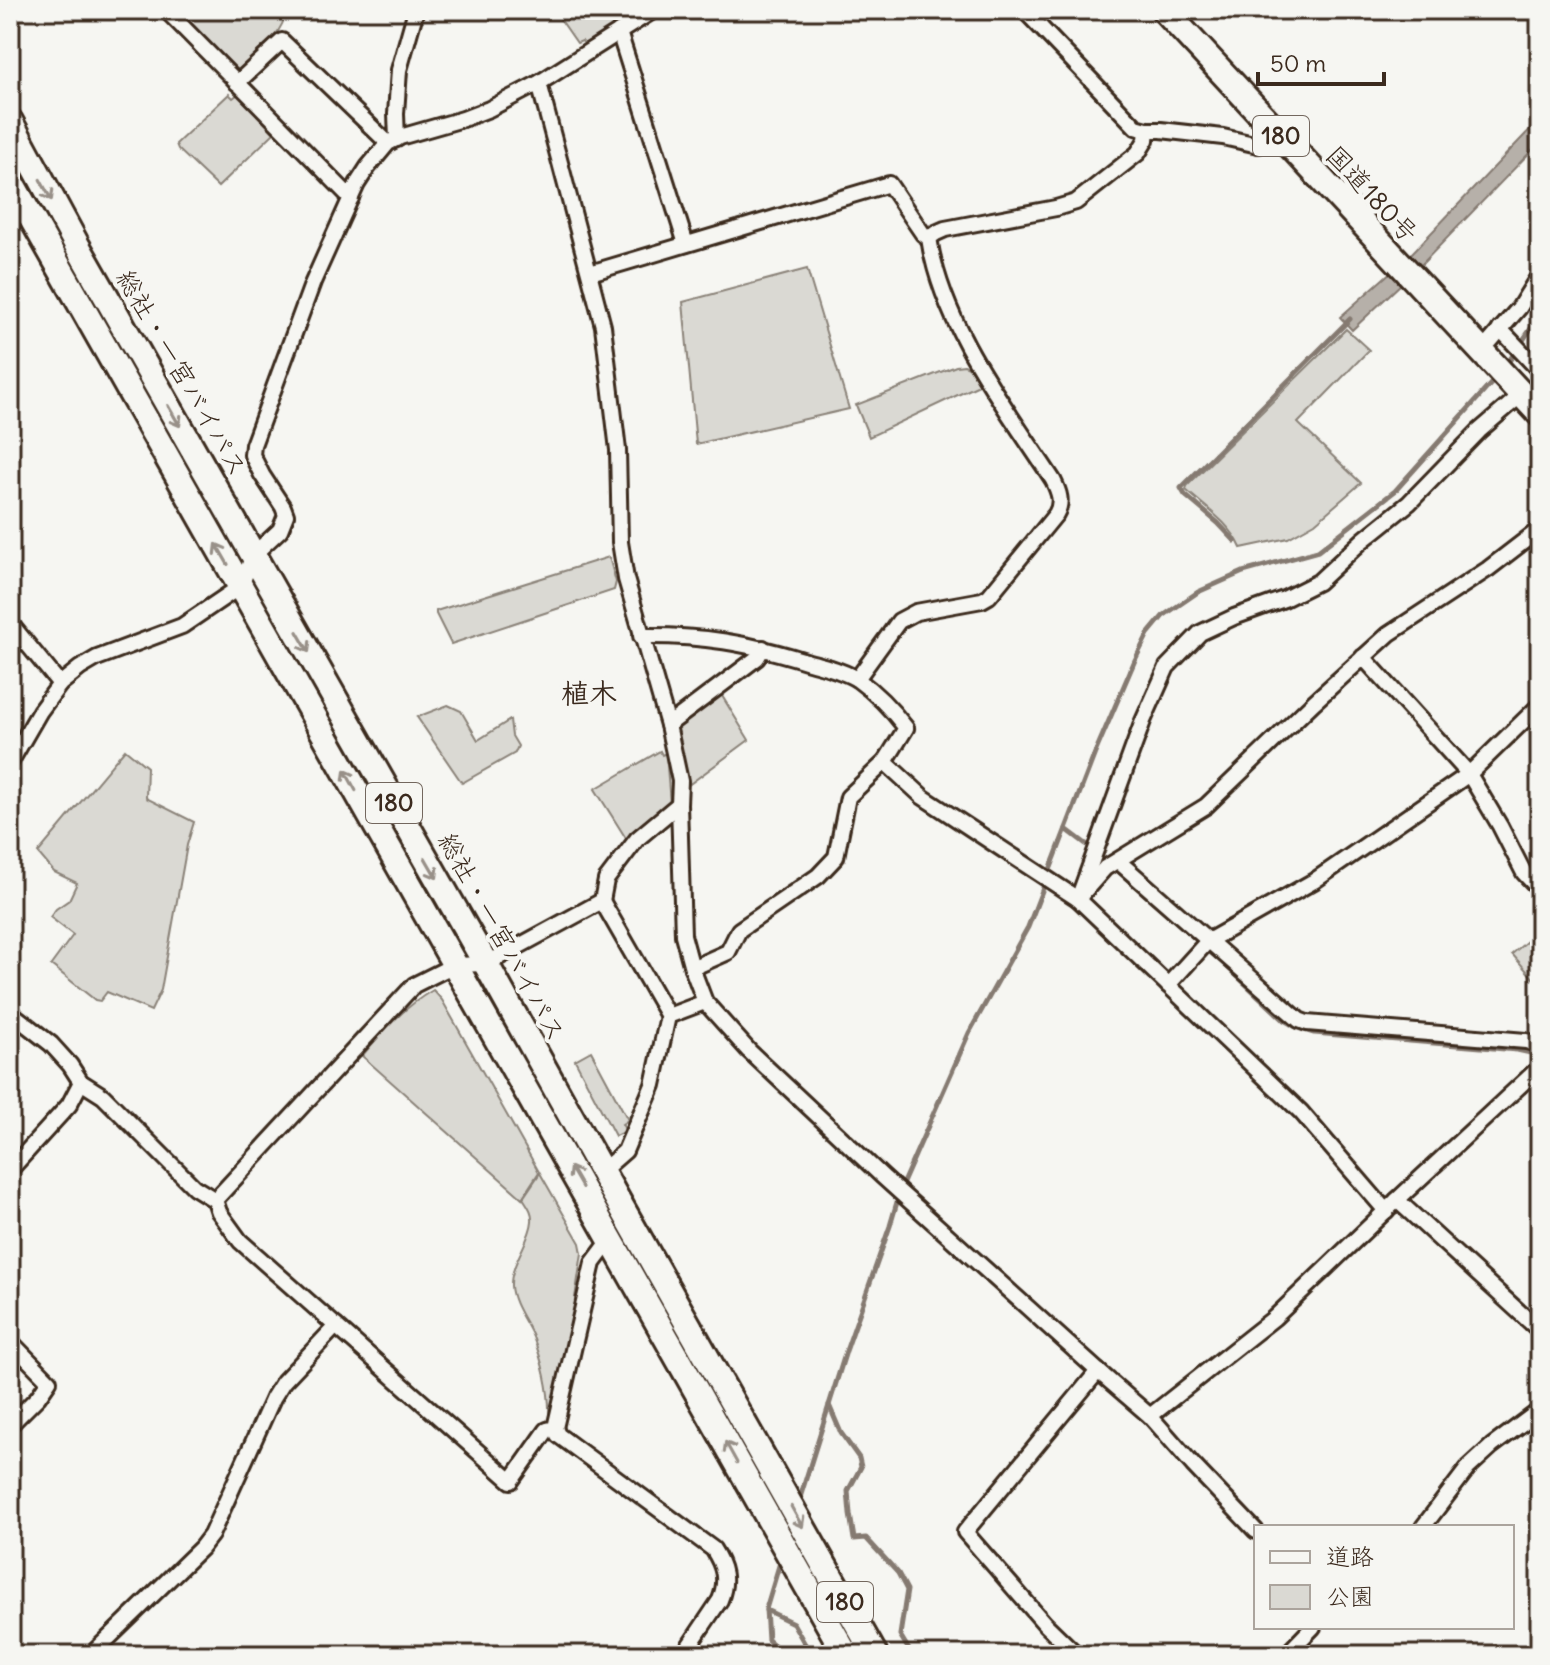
<svg xmlns="http://www.w3.org/2000/svg" width="1550" height="1665" font-family="Delius,'Klee One',sans-serif">
	<style>
		.green { fill: #dad9d3; stroke: #8a8278; stroke-width: 2 }
		.water { fill: #b6b0a9; stroke: #857a71; stroke-width: 2 }
		.lines { fill: none; stroke-linecap: round; stroke-linejoin: round }
		.stream { stroke: #857a71; stroke-width: 5 }
		.minor-casing { stroke: #3b2a1e; stroke-width: 20 }
		.trunk-casing { stroke: #3b2a1e; stroke-width: 30 }
		.minor { stroke: #f6f6f2; stroke-width: 14 }
		.trunk { stroke: #f6f6f2; stroke-width: 24 }
		.oneway { stroke: #989088 }
		.labels { text-anchor: middle; stroke-width: 8; stroke-linejoin: round; paint-order: stroke }
		.shield { fill: #f6f6f2; stroke: #73675e; stroke-width: 2 }
		.shield-label { font-size: 24px; font-weight: bold; fill: #3b2a1e }
		.street-label { font-size: 26px; fill: #3b2a1e; stroke: #f6f6f2 }
		.neighbourhood-label { font-size: 28px; font-weight: bold; fill: #3b2a1e; stroke: #f6f6f2 }
	</style>
	<rect width="100%" height="100%" fill="#f6f6f2"/>
	<filter id="ink" filterUnits="userSpaceOnUse"><feTurbulence type="fractalNoise" baseFrequency=".0125" numOctaves="2"/><feDisplacementMap in="SourceGraphic" scale="16" xChannelSelector="R" yChannelSelector="G"/><feConvolveMatrix kernelMatrix="1 2 1 2 8 2 1 2 1" color-interpolation-filters="sRGB"/></filter>
	<g filter="url(#ink)">
		<g class="green">
			<path d="M 177,10 L 286,10 C 284,36 254,56 236,73 Z"/>
			<path d="M 554,10 L 603,10 L 614,28 L 585,45 L 582,41 L 577,43 Z"/>
			<path d="M 229,94 L 233,98 L 238,94 L 274,133 L 218,187 L 178,149 L 176,144 Z"/>
			<path d="M 807,269 L 849,409 L 696,444 L 683,302 Z"/>
			<path d="M 1346,329 L 1369,350 L 1298,423 L 1361,483 L 1315,523 L 1288,538 L 1241,548 C 1231,524 1205,507 1186,490 L 1187,486 Z"/>
			<path d="M 964,365 L 969,367 L 981,384 L 869,437 L 856,405 L 956,366 Z"/>
			<path d="M 609,557 L 616,582 L 614,590 L 451,644 L 436,614 L 436,611 Z"/>
			<path d="M 719,691 L 749,740 L 687,786 L 673,725 Z"/>
			<path d="M 448,705 L 461,711 L 478,740 L 510,720 L 512,736 L 518,746 L 515,753 L 462,783 L 417,717 Z"/>
			<path d="M 125,749 L 147,767 L 146,798 L 194,822 L 187,845 L 161,990 L 151,1011 L 107,992 L 100,1001 L 95,1000 L 51,965 L 73,935 L 50,917 L 56,909 L 69,900 L 77,883 L 54,872 L 38,853 Z"/>
			<path d="M 660,751 L 662,755 L 666,753 L 670,804 L 627,840 L 595,789 Z"/>
			<path d="M 1540,930 L 1540,986 L 1512,954 Z"/>
			<path d="M 433,990 L 442,1000 L 539,1172 L 522,1198 L 362,1056 C 383,1031 405,1006 433,990 Z"/>
			<path d="M 591,1051 L 628,1120 L 622,1124 L 626,1131 L 615,1136 L 575,1060 Z"/>
			<path d="M 540,1173 L 580,1243 L 582,1253 L 575,1298 L 576,1303 L 555,1403 L 549,1415 C 550,1392 542,1359 533,1337 C 526,1321 512,1303 511,1286 C 510,1264 531,1240 532,1221 C 533,1212 528,1206 523,1198 Z"/>
		</g>
		<path class="water" d="M 1540,119 L 1540,142 L 1420,266 L 1352,330 L 1340,317 L 1411,254 Z"/>
		<g class="lines">
			<g class="stream">
				<path d="M 1505,367 L 1540,315"/>
				<path d="M 1235,541 L 1218,523 L 1185,495 L 1181,488 L 1350,319"/>
				<path d="M 1066,829 L 1086,844"/>
				<path d="M 1119,872 L 1209,950 L 1284,1020 L 1298,1028 L 1314,1033 L 1517,1050 L 1540,1055"/>
				<path d="M 829,1405 L 841,1433 L 859,1458 L 861,1467 L 848,1491 L 850,1514 L 854,1539 L 866,1538 L 898,1573 L 907,1590 L 900,1635 L 912,1655"/>
				<path d="M 798,1504 L 846,1351 L 890,1226 L 902,1185 L 969,1033 L 1028,927 L 1095,753 L 1135,660 L 1148,634 L 1163,616 L 1198,592 L 1243,572 L 1318,551 L 1395,491 L 1496,378"/>
				<path d="M 781,1559 L 766,1609 L 768,1640 L 786,1655"/>
				<path d="M 766,1610 L 793,1623 L 811,1655"/>
			</g>
			<defs>
				<g id="minor">
					<path d="M 166,10 L 351,198"/>
					<path d="M 1024,10 L 1136,127 L 1147,130 L 1161,130 L 1223,137 L 1258,145 L 1283,138"/>
					<path d="M 619,32 L 686,244"/>
					<path d="M 237,83 L 282,41 L 388,143"/>
					<path d="M 539,83 L 603,326 L 618,450 L 620,542 L 626,579 L 668,725 L 680,781 L 679,804 L 683,935 L 692,968 L 705,1002 L 749,1051 L 883,1177 L 1098,1371 L 1150,1416 L 1193,1465 L 1256,1531"/>
					<path d="M 397,139 L 396,114 L 399,70 L 416,10"/>
					<path d="M 929,238 L 936,233 L 945,229 L 1056,208 L 1076,202 L 1138,153 L 1146,140 L 1147,130"/>
					<path d="M 590,273 L 889,184 L 923,234 L 929,238 C 942,326 1006,408 1053,480 C 1059,492 1063,502 1056,514 L 989,596 L 982,600 L 916,612 L 899,621 L 857,679"/>
					<path d="M 1500,329 L 1540,371"/>
					<path d="M 1482,351 L 1519,308 L 1540,274"/>
					<path d="M 10,623 L 60,684"/>
					<path d="M 641,636 C 701,635 748,643 806,661 C 822,666 843,670 858,680 C 876,693 893,711 906,728 L 885,762 L 848,797 L 836,857 L 818,876 L 739,930 L 728,952 L 692,968"/>
					<path d="M 1363,657 L 1469,774 L 1500,826 L 1524,873 L 1540,890"/>
					<path d="M 668,725 L 757,658 L 763,648"/>
					<path d="M 885,762 L 923,797 L 1078,899 L 1301,1112 L 1386,1211"/>
					<path d="M 10,763 L 40,711 L 60,684 L 80,668 L 97,658 L 182,626 L 241,586 L 253,555 L 280,530 L 286,515 L 283,507 L 262,475 L 252,455 L 253,445 L 313,282 L 357,184 L 368,167 L 388,143 L 400,137 L 463,119 L 489,109 L 539,83 L 654,10"/>
					<path d="M 1118,861 L 1299,1020 L 1307,1023 L 1526,1041 L 1540,1045"/>
					<path d="M 1083,893 L 1105,868 L 1206,806 L 1314,702 L 1389,634 L 1488,569 L 1540,529"/>
					<path d="M 1078,899 L 1143,721 L 1167,667 L 1200,633 L 1234,617 L 1284,599 L 1318,582 L 1363,540 L 1409,503 L 1479,431 L 1522,394"/>
					<path d="M 602,901 L 668,1016"/>
					<path d="M 1168,985 L 1208,941 L 1314,881 L 1469,774 L 1540,705"/>
					<path d="M 10,1012 L 51,1044 L 70,1065 L 81,1082 L 103,1096 L 194,1187 L 215,1200 L 219,1212 L 240,1241 L 511,1481 L 547,1430 L 555,1428 L 593,1263 L 611,1239"/>
					<path d="M 10,1170 L 69,1105 L 81,1082"/>
					<path d="M 601,1172 L 625,1151 L 653,1085 L 668,1016 L 705,1002"/>
					<path d="M 215,1200 L 414,985 L 454,965 L 486,964 L 602,901 L 606,880 L 637,839 L 679,804"/>
					<path d="M 1397,1200 L 1540,1331"/>
					<path d="M 10,1341 L 49,1381 L 38,1397 L 10,1425"/>
					<path d="M 1150,1416 L 1274,1318 L 1397,1200 L 1540,1067"/>
					<path d="M 555,1428 L 558,1435 L 713,1549 C 724,1566 728,1580 720,1600 L 683,1655"/>
					<path d="M 1423,1527 L 1468,1468 L 1492,1446 L 1540,1410"/>
					<path d="M 91,1655 L 201,1548 L 211,1535 L 273,1398 L 283,1382 L 336,1326"/>
					<path d="M 1077,1655 L 1045,1624 L 965,1532 L 1098,1371"/>
					<path d="M 1286,1655 L 1313,1627"/>
				</g>
				<g id="trunk">
					<path d="M 1164,10 L 1540,414"/>
					<path d="M 10,121 L 78,247 L 486,964 L 621,1206 L 875,1655"/>
					<path d="M 10,180 L 846,1655"/>
				</g>
			</defs>
			<use href="#minor" class="minor-casing"/>
			<use href="#trunk" class="trunk-casing"/>
			<use href="#minor" class="minor"/>
			<use href="#trunk" class="trunk"/>
		</g>
		<defs><path id="oneway-shaft" d="M-6 0H5M1.5-3L5.5 0L1.5 3" fill="none" stroke-width="1.6" stroke-linecap="round" stroke-linejoin="round" transform="scale(2)"/></defs>
		<g class="oneway">
			<use href="#oneway-shaft" transform="translate(46 190) rotate(61)"/>
			<use href="#oneway-shaft" transform="translate(174 416) rotate(60)"/>
			<use href="#oneway-shaft" transform="translate(222 554) rotate(-120)"/>
			<use href="#oneway-shaft" transform="translate(303 642) rotate(60)"/>
			<use href="#oneway-shaft" transform="translate(350 780) rotate(-119)"/>
			<use href="#oneway-shaft" transform="translate(431 868) rotate(60)"/>
			<use href="#oneway-shaft" transform="translate(576 1177) rotate(-120)"/>
			<use href="#oneway-shaft" transform="translate(731 1452) rotate(-119)"/>
			<use href="#oneway-shaft" transform="translate(797 1517) rotate(61)"/>
		</g>
	</g>
	<g class="labels">
		<g class="shield">
			<rect x="1253" y="116" width="56" height="40" rx="6"/>
			<rect x="366" y="783" width="56" height="40" rx="6"/>
			<rect x="817" y="1582" width="56" height="40" rx="6"/>
		</g>
		<g class="shield-label">
			<text x="1281" y="144">180</text>
			<text x="394" y="811">180</text>
			<text x="845" y="1610">180</text>
		</g>
		<g class="street-label">
			<text transform="translate(1372 194) rotate(47)" y="9">国道180号</text>
			<text transform="translate(182 373) rotate(60)" y="9">総社・一宮バイパス</text>
			<text transform="translate(502 937) rotate(61)" y="9">総社・一宮バイパス</text>
		</g>
		<g class="neighbourhood-label">
			<text x="589" y="703">植木</text>
		</g>
	</g>
	<rect width="1550" height="1665" fill="none" stroke="#f6f6f2" stroke-width="40"/>
	<rect x="20" y="20" width="1510" height="1625" fill="none" stroke="#3b2a1e" stroke-width="3" filter="url(#ink)"/>
	<rect x="1254" y="1525" width="260" height="104" fill="#f6f6f2" stroke="#aba49d" stroke-width="2"/>
	<rect x="1270" y="1551" width="40" height="12" fill="#f6f6f2" stroke="#aba49d" stroke-width="2"/>
	<text x="1326" y="1565" font-size="24" fill="#3b2a1e">道路</text>
	<rect x="1270" y="1585" width="40" height="24" fill="#dad9d3" stroke="#aba49d" stroke-width="2"/>
	<text x="1326" y="1605" font-size="24" fill="#3b2a1e">公園</text>
	<path d="M1258 72v12h126v-12" fill="none" stroke="#3b2a1e" stroke-width="4"/>
	<text x="1270" y="72" font-size="24" fill="#3b2a1e" stroke="#f6f6f2" stroke-width="6" paint-order="stroke">50 m</text>
</svg>
